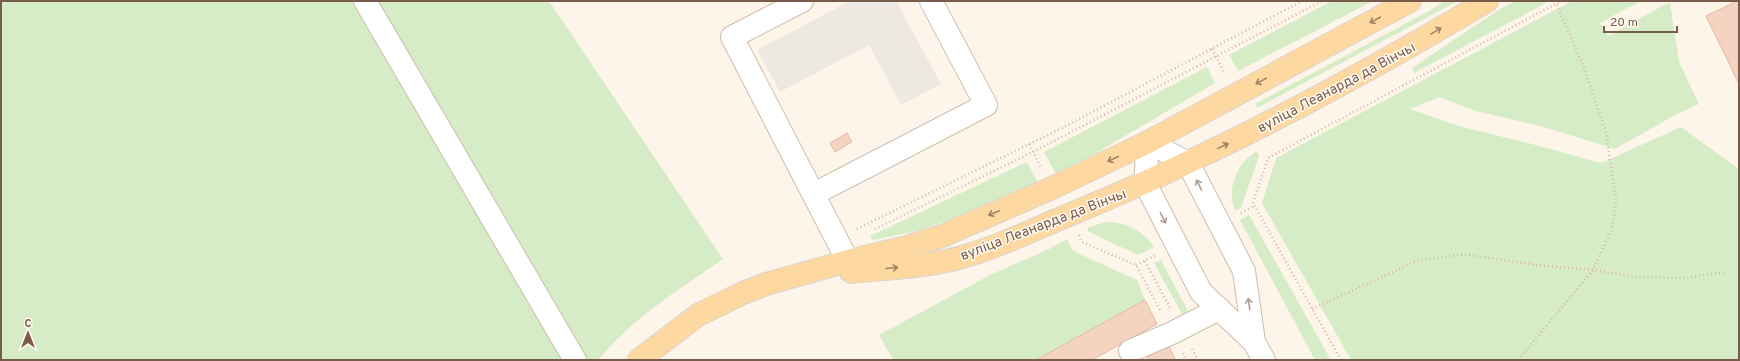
<svg xmlns="http://www.w3.org/2000/svg" width="1740" height="361" font-family="Overpass,sans-serif">
	<style>
		.industrial { fill: #eee8e2 }
		.green { fill: #d6ecc6 }
		.building { fill: #f4d3c0; stroke: #e7b99f }
		.lines { fill: none; stroke-linecap: round; stroke-linejoin: round }
		.minor-casing { stroke: #d0bdad; stroke-width: 24 }
		.major-casing { stroke: #dcd4d0; stroke-width: 24 }
		.path { stroke: #d9b7a2; stroke-width: 2.5; stroke-dasharray: 1 3; stroke-linecap: butt }
		.minor { stroke: #fff; stroke-width: 22 }
		.major { stroke: #fdd9a1; stroke-width: 22 }
		.oneway { stroke: #a18165 }
		.oneway2 { stroke: #af9d93 }
		.labels { text-anchor: middle; stroke-width: 3; stroke-linejoin: round; paint-order: stroke }
		.street-label { font-size: 14px; fill: #795b4b; stroke: #fff9f0 }
	</style>
	<rect width="100%" height="100%" fill="#fdf5e9"/>
	<path class="industrial" d="M 850,1 L 896,1 L 941,84 L 901,105 L 869,45 L 780,92 L 757,50 Z"/>
	<g class="green">
		<path d="M 1,1 L 549,1 L 723,259 C 677,291 634,317 598,360 L 1,360 Z"/>
		<path d="M 1332,1 L 1373,1 L 1238,71 L 1229,55 Z"/>
		<path d="M 1444,1 L 1458,1 L 1257,108 L 1255,104 L 1431,10 Z"/>
		<path d="M 1515,1 L 1550,1 L 1414,73 L 1412,68 L 1500,9 Z"/>
		<path d="M 1572,1 L 1641,1 L 1600,23 L 1608,36 L 1662,6 L 1670,3 L 1679,62 L 1699,104 L 1675,115 L 1615,149 L 1544,127 L 1472,110 L 1440,97 L 1410,109 L 1462,127 L 1532,144 L 1601,163 L 1681,127 L 1739,169 L 1739,360 L 1351,360 L 1262,203 L 1276,158 Z"/>
		<path d="M 1207,67 L 1215,83 L 1057,176 L 1044,152 Z"/>
		<path d="M 1257,151 L 1259,156 L 1241,208 L 1235,211 C 1226,188 1237,163 1257,151 Z"/>
		<path d="M 1027,162 L 1040,186 L 918,231 L 872,240 L 870,236 Z"/>
		<path d="M 1249,215 L 1331,360 L 1315,360 L 1240,220 Z"/>
		<path d="M 1105,222 C 1126,221 1142,230 1154,247 L 1138,255 L 1089,232 L 1087,228 Z"/>
		<path d="M 1067,239 L 1073,251 L 1137,280 L 1145,300 L 1036,360 L 893,360 L 879,335 L 990,275 L 1049,249 Z"/>
		<path d="M 1161,260 L 1190,315 L 1184,318 L 1154,263 Z"/>
	</g>
	<g class="building">
		<path d="M 1737,1 L 1739,1 L 1739,84 L 1706,16 Z"/>
		<path d="M 847,133 L 852,142 L 835,152 L 830,143 Z"/>
		<path d="M 1145,300 L 1157,324 L 1092,360 L 1036,360 Z"/>
		<path d="M 1168,345 L 1176,360 L 1148,360 L 1147,357 Z"/>
	</g>
	<g class="lines">
		<defs>
			<g id="minor">
				<path d="M 365,1 L 575,360"/>
				<path d="M 802,1 L 732,37 L 853,271"/>
				<path d="M 814,194 L 986,105 L 931,1"/>
				<path d="M 1254,342 L 1201,292 L 1145,183 L 1148,142 L 1188,163 L 1244,271 L 1254,342 L 1264,360"/>
				<path d="M 1130,351 L 1172,333 L 1219,309"/>
			</g>
			<g id="major">
				<path d="M 851,272 C 890,268 932,267 969,255 C 1006,244 1041,226 1076,212 C 1219,153 1355,80 1487,1"/>
				<path d="M 639,360 L 698,315 L 743,293 L 766,284 L 848,261 L 903,248 L 942,236 L 1052,188 L 1148,142 L 1410,1"/>
			</g>
		</defs>
		<use href="#minor" class="minor-casing"/>
		<use href="#major" class="major-casing"/>
		<g class="path">
			<path d="M 1212,49 L 1225,74"/>
			<path d="M 1029,144 L 1041,168"/>
			<path d="M 1241,213 L 1254,206"/>
			<path d="M 857,229 L 1062,128 L 1302,1"/>
			<path d="M 875,229 L 1033,152 L 1322,1"/>
			<path d="M 1079,235 L 1082,242 L 1136,265 L 1161,312"/>
			<path d="M 1145,261 L 1170,308"/>
			<path d="M 1136,265 L 1156,255"/>
			<path d="M 1312,309 L 1419,260 L 1464,254 L 1536,265 L 1593,270 L 1637,277 L 1684,278 L 1724,272"/>
			<path d="M 1192,349 L 1198,360"/>
			<path d="M 1183,353 L 1186,360"/>
			<path d="M 1341,360 L 1253,203 L 1268,158 L 1561,1"/>
			<path d="M 1518,360 L 1593,270 L 1612,229 L 1616,201 L 1606,132 L 1584,68 L 1556,3"/>
		</g>
		<use href="#minor" class="minor"/>
		<use href="#major" class="major"/>
	</g>
	<defs><path id="oneway-shaft" d="M-6 0H5M1.5-3L5.5 0L1.5 3" fill="none" stroke-width="1.6" stroke-linecap="round" stroke-linejoin="round"/></defs>
	<g class="oneway">
		<use href="#oneway-shaft" transform="translate(1375 20) rotate(152)"/>
		<use href="#oneway-shaft" transform="translate(1436 31) rotate(-31)"/>
		<use href="#oneway-shaft" transform="translate(1261 81) rotate(152)"/>
		<use href="#oneway-shaft" transform="translate(1223 146) rotate(-26)"/>
		<use href="#oneway-shaft" transform="translate(1113 159) rotate(155)"/>
		<use href="#oneway-shaft" transform="translate(994 213) rotate(157)"/>
		<use href="#oneway-shaft" transform="translate(892 268) rotate(-5)"/>
	</g>
	<g class="oneway2">
		<use href="#oneway-shaft" transform="translate(1199 185) rotate(-117)"/>
		<use href="#oneway-shaft" transform="translate(1163 218) rotate(63)"/>
		<use href="#oneway-shaft" transform="translate(1249 304) rotate(-98)"/>
	</g>
	<g class="labels">
		<g class="street-label">
			<text transform="translate(1336 87) rotate(-28)" y="5">вуліца Леанарда да Вінчы</text>
			<text transform="translate(1043 224) rotate(-21)" y="5">вуліца Леанарда да Вінчы</text>
		</g>
	</g>
	<rect width="1740" height="361" fill="none" stroke="#795b4b" stroke-width="4"/>
	<g transform="translate(28 333)" stroke="#fff9f0" stroke-width="3" paint-order="stroke">
	<path d="M0-3L7 15L0 10L-7 15Z" fill="#795b4b"/>
	<text y="-6" font-size="11" font-weight="bold" text-anchor="middle" fill="#795b4b">С</text>
	</g>
	<path d="M1604 26v6h73v-6" fill="none" stroke="#795b4b" stroke-width="2"/>
	<text x="1610" y="26" font-size="12" fill="#795b4b" stroke="#fff9f0" stroke-width="3" paint-order="stroke">20 m</text>
</svg>
